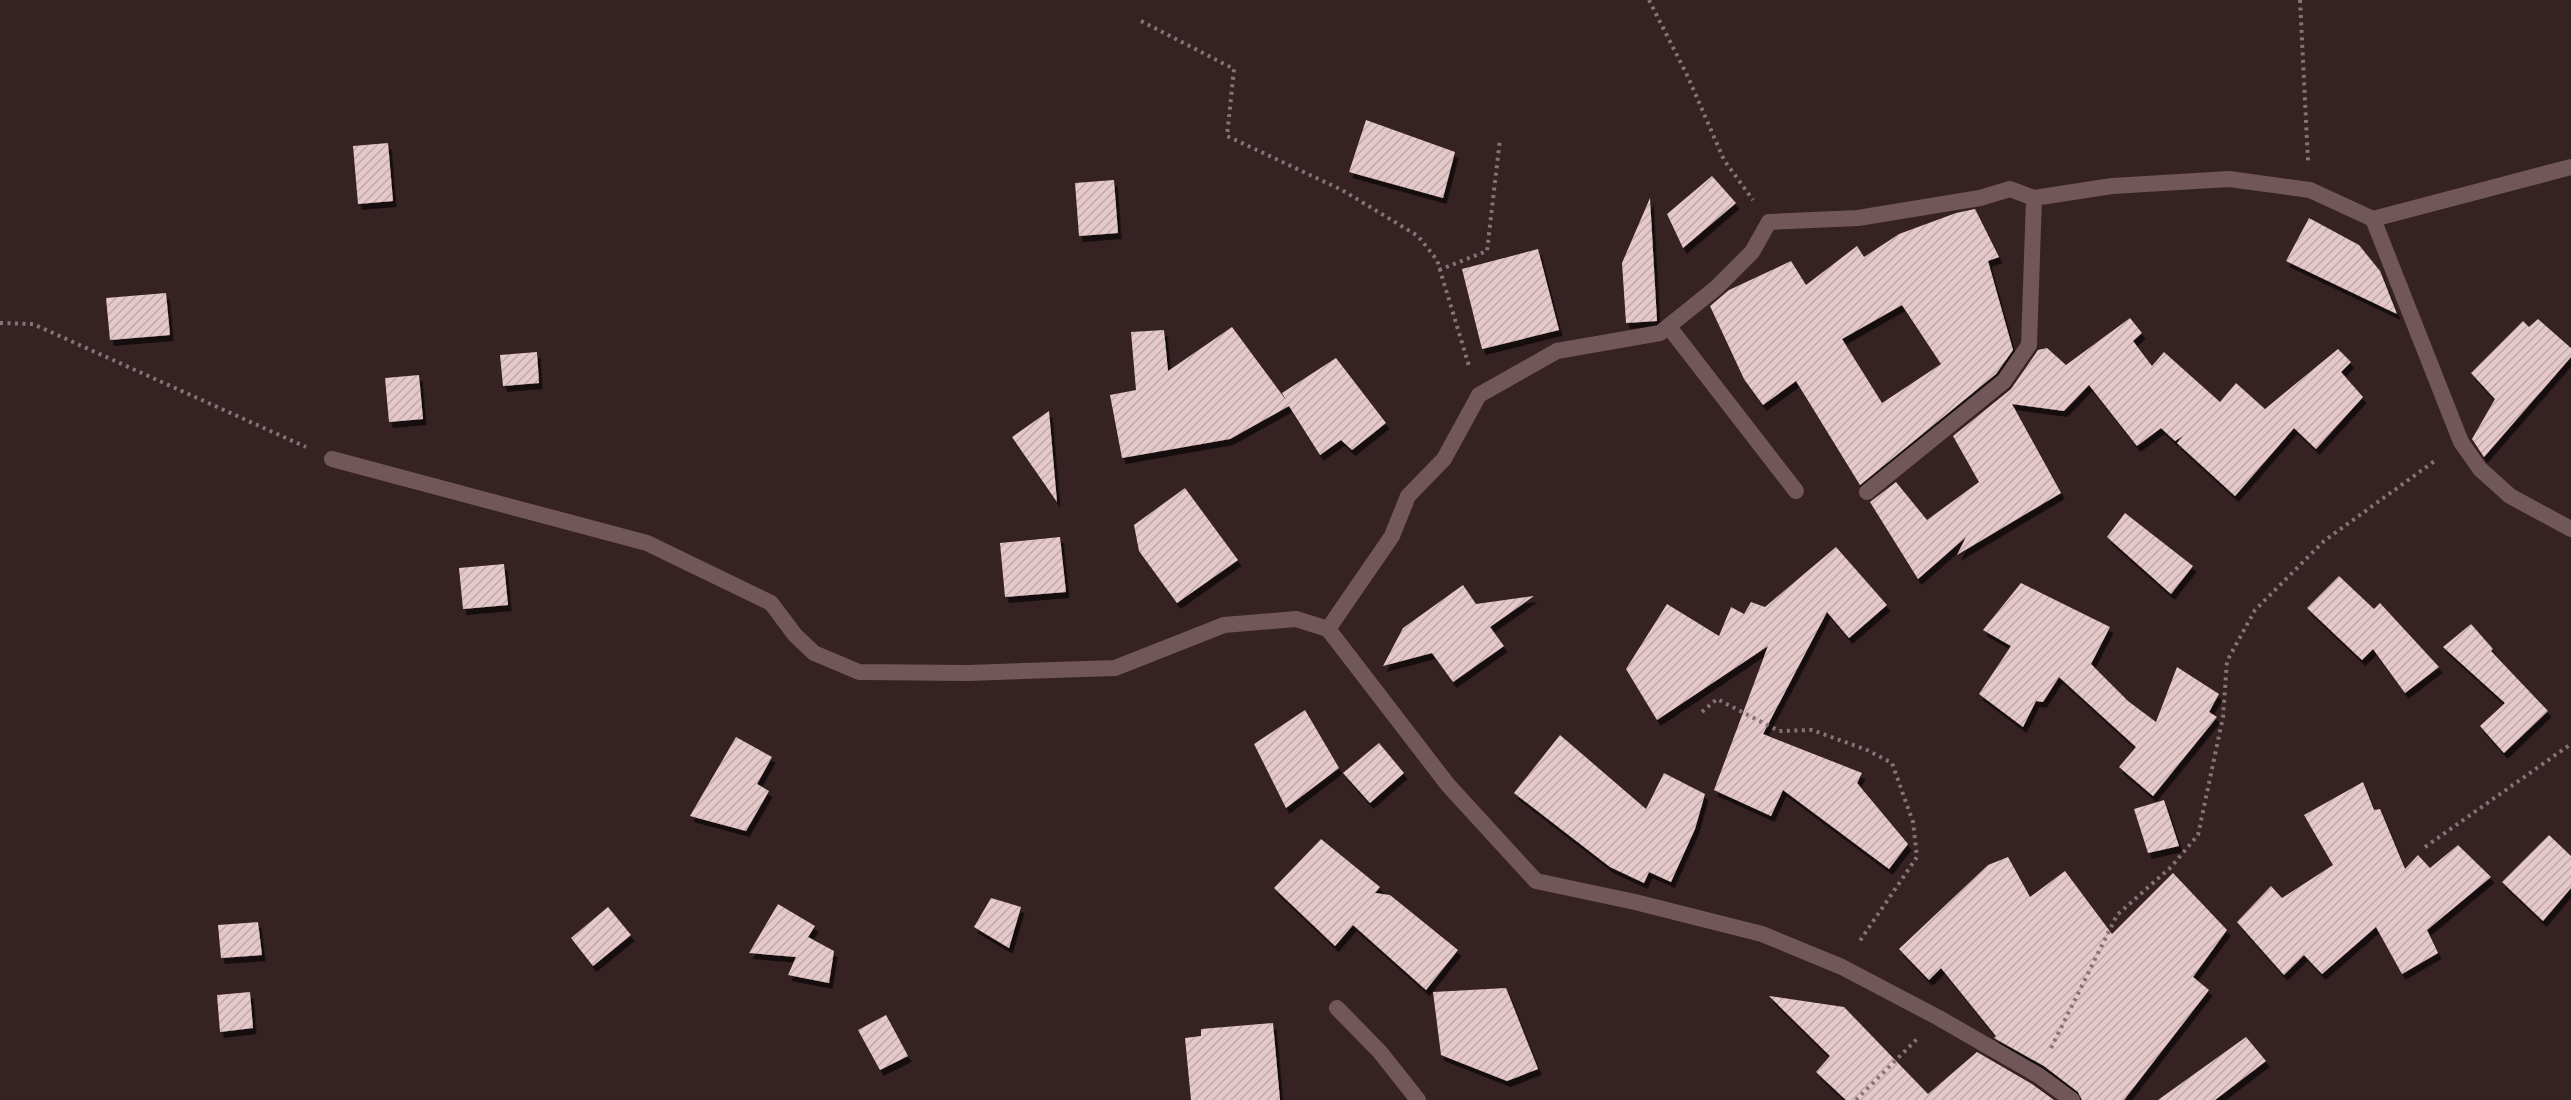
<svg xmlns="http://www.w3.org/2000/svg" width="2571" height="1100" font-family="'Sofia Sans Condensed',sans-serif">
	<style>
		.building { fill: url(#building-hatch); fill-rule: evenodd; filter: url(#shadow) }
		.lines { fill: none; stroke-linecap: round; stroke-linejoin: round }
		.path { stroke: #867375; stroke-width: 4; stroke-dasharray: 3 4.5; stroke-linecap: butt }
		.minor { stroke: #715759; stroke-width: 16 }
	</style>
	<defs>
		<pattern id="building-hatch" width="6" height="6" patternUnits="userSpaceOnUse" patternTransform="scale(1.5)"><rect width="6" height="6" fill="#e5c8ca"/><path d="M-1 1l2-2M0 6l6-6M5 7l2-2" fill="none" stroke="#bea8a9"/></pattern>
		<filter id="shadow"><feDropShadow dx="3.5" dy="6" stdDeviation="0" flood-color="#0009"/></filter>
	</defs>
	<rect width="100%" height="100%" fill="#362123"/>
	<g class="building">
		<path d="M 1366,120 L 1455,152 L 1443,198 L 1349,172 Z"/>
		<path d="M 388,143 L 393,201 L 358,204 L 353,146 Z"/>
		<path d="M 1712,176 L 1736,203 L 1683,248 L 1667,214 Z"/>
		<path d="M 1114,180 L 1118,233 L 1079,236 L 1075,183 Z"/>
		<path d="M 1650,198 L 1657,321 L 1626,323 L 1622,263 Z"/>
		<path d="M 1975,209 L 1999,257 L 1988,261 L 2013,350 L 1996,374 L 1860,485 L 1796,381 L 1763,405 L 1744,379 L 1710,306 L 1729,290 L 1791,261 L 1806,285 L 1857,246 L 1864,257 L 1899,234 L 1956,213 ZM 1902,305 L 1941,364 L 1882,403 L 1842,339 Z"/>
		<path d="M 2309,218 L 2359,245 L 2380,271 L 2397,314 L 2286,261 Z"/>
		<path d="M 1538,249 L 1559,330 L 1482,349 L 1462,269 Z"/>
		<path d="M 166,293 L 170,335 L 110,340 L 106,298 Z"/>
		<path d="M 2130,318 L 2142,333 L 2133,341 L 2152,366 L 2164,352 L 2220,402 L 2236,383 L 2265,409 L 2338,349 L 2351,362 L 2341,372 L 2363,397 L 2316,449 L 2294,428 L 2235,496 L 2177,443 L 2183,436 L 2175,441 L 2161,428 L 2137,446 L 2089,385 L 2064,411 L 2012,404 L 2061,493 L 1957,555 L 1966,537 L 1918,579 L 1870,502 L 1896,482 L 1927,520 L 1979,482 L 1953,436 L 2011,389 L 2038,350 L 2047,348 L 2066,365 Z"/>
		<path d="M 2538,319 L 2571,348 L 2571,357 L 2484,457 L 2472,439 L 2495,399 L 2471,373 L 2523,321 L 2529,327 Z"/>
		<path d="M 1232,327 L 1286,400 L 1282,393 L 1336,358 L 1386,423 L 1352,450 L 1341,440 L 1320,455 L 1289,406 L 1230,439 L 1122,458 L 1110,395 L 1136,390 L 1131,332 L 1164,330 L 1168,371 Z"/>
		<path d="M 537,352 L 539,383 L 503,386 L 500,355 Z"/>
		<path d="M 419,375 L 423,419 L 389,422 L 385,378 Z"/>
		<path d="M 1049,411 L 1057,502 L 1012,437 Z"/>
		<path d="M 1185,488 L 1238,560 L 1177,603 L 1139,551 L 1134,525 Z"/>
		<path d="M 2125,513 L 2193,566 L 2171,594 L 2107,537 Z"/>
		<path d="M 1060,537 L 1066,592 L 1005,597 L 1000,543 Z"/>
		<path d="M 1836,547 L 1887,605 L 1849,638 L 1827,612 L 1763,734 L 1862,773 L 1857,783 L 1908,844 L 1889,869 L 1783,790 L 1771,816 L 1714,790 L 1768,646 L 1657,720 L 1626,669 L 1667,604 L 1719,636 L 1731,607 L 1744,614 L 1751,602 L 1765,607 Z"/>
		<path d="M 504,564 L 508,605 L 463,609 L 459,568 Z"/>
		<path d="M 2339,576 L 2374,609 L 2380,603 L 2439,667 L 2405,693 L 2373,649 L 2362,660 L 2307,608 Z"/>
		<path d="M 2021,583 L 2110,627 L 2091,664 L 2128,701 L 2156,722 L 2177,667 L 2219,694 L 2209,712 L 2217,717 L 2153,796 L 2119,767 L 2136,747 L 2059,677 L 2043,702 L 2036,701 L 2023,727 L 1979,694 L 2011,646 L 1983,630 Z"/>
		<path d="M 1463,585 L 1476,604 L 1534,596 L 1490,627 L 1504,646 L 1453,682 L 1432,653 L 1383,666 L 1403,628 Z"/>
		<path d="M 2471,624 L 2493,649 L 2491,651 L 2548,711 L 2504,753 L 2480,726 L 2505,703 L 2443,647 Z"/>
		<path d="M 1305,710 L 1339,768 L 1286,808 L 1254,744 Z"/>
		<path d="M 1560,735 L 1646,809 L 1664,773 L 1705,794 L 1695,829 L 1671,882 L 1649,872 L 1644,883 L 1610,867 L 1514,793 Z"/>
		<path d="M 736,737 L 772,757 L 757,784 L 769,791 L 746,831 L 690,816 Z"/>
		<path d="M 1379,743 L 1404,773 L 1370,803 L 1343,773 Z"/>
		<path d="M 2363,782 L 2374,810 L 2380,809 L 2405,869 L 2418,855 L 2430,868 L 2458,845 L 2491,877 L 2427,930 L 2438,953 L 2402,974 L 2376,927 L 2322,974 L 2304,955 L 2284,975 L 2237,922 L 2271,886 L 2282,898 L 2333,865 L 2304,815 Z"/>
		<path d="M 2164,800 L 2179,846 L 2148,853 L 2134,809 Z"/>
		<path d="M 2549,835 L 2571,856 L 2571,888 L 2543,921 L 2502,882 Z"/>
		<path d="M 1321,839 L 1380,887 L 1375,893 L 1390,895 L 1458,950 L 1426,990 L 1353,925 L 1335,946 L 1274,888 Z"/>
		<path d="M 2008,857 L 2030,897 L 2065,871 L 2112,934 L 2173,873 L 2227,930 L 2193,977 L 2209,990 L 2124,1100 L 2082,1100 L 2078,1092 L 2044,1066 L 1994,1038 L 1996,1036 L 1941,968 L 1929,980 L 1899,949 L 1988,865 Z"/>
		<path d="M 991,898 L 1021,907 L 1009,948 L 974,927 Z"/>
		<path d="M 778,904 L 815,926 L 808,937 L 834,951 L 829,983 L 788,975 L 796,957 L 749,953 Z"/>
		<path d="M 608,907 L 631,935 L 593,966 L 571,938 Z"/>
		<path d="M 258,922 L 262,955 L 221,958 L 218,925 Z"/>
		<path d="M 1506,988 L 1538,1069 L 1507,1081 L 1441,1055 L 1433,992 Z"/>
		<path d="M 250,992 L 253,1028 L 220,1032 L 217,995 Z"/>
		<path d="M 1769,996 L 1844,1007 L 1928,1094 L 1977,1052 L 2032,1084 L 2054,1100 L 1846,1100 L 1816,1072 L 1830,1056 Z"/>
		<path d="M 886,1015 L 908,1056 L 880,1070 L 858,1030 Z"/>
		<path d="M 1273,1023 L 1280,1100 L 1191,1100 L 1185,1038 L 1201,1036 L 1201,1029 Z"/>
		<path d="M 2246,1037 L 2266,1061 L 2215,1100 L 2158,1100 Z"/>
	</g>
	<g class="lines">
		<g class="path">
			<path d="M 1649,0 L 1688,77 L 1724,160 L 1753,200"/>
			<path d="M 2300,0 L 2308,161"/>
			<path d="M 1141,21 L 1234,69 L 1227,136 L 1342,190 L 1418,236 L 1437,260 L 1469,366"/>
			<path d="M 1439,270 L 1487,251 L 1500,139"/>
			<path d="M 0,323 L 33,324 L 306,447"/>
			<path d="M 1702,712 L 1717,699 L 1779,731 L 1812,730 L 1867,750 L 1892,763 L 1913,822 L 1917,857 L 1859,942"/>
			<path d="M 2425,847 L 2571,744"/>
			<path d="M 2051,1048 L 2117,915 L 2171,867 L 2198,835 L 2223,717 L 2227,661 L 2255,610 L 2324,541 L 2436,460"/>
			<path d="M 1856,1100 L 1917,1039"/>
		</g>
		<g class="minor">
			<path d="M 2373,219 L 2461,442 L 2480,469 L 2510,496 L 2571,529"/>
			<path d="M 1669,327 L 1796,491"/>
			<path d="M 332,459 L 647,543 L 771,603 L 795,635 L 814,653 L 859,672 L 968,673 L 1115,668 L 1224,625 L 1296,619 L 1328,629 L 1448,785 L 1536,881 L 1635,902 L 1762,934 L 1842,967 L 1939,1018 L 2038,1075 L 2072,1100"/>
			<path d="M 1867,492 L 2004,381 L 2029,345 L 2034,198"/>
			<path d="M 1328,629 L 1392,536 L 1408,496 L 1444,459 L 1479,395 L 1557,351 L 1660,333 L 1716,288 L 1752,252 L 1769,222 L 1858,218 L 1980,198 L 2010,189 L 2034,198 L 2112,186 L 2229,179 L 2310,190 L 2373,219 L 2571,167"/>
			<path d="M 1337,1008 L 1380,1052 L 1418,1100"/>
		</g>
	</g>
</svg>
